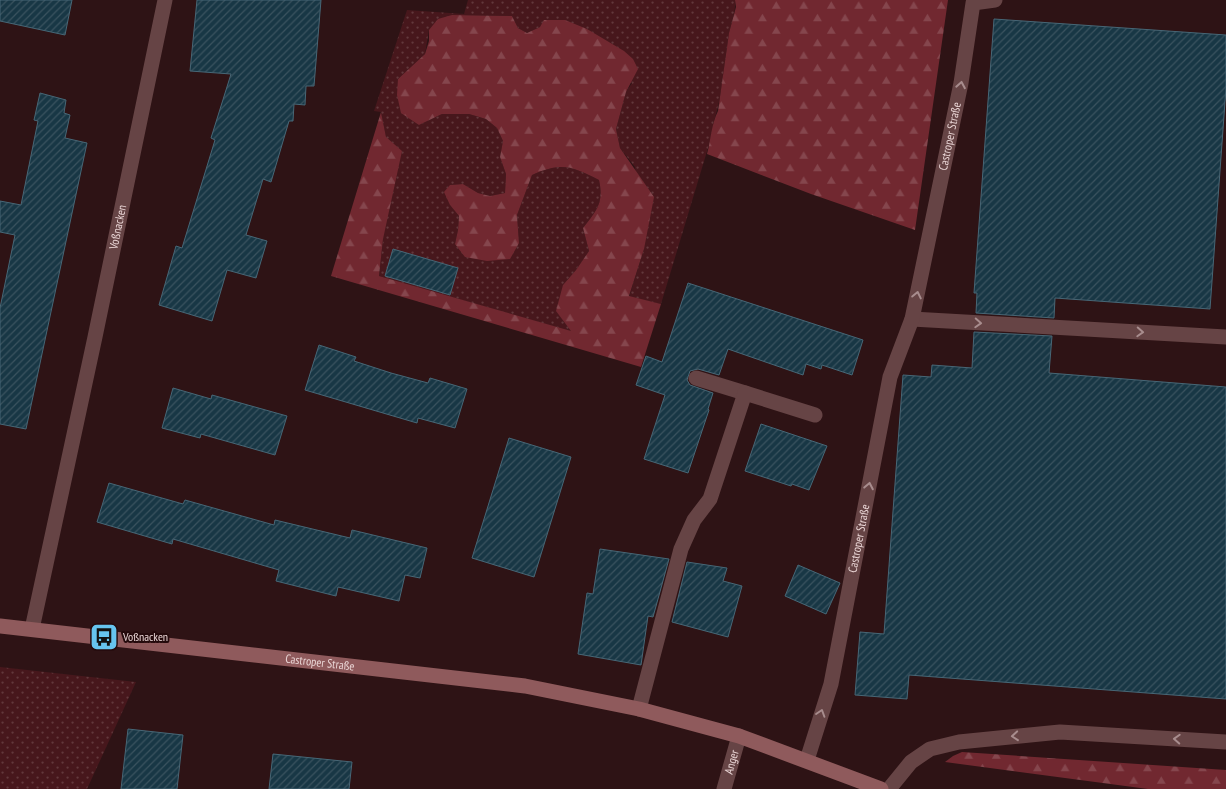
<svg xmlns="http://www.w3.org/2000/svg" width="1226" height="789" font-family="'PT Sans Narrow',sans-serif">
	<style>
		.grass { fill: url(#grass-dots) }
		.forest { fill: url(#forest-firs) }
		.building { fill: url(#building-hatch); stroke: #476776 }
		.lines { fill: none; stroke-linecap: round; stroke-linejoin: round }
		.service { stroke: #664445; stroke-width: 15 }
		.minor { stroke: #664445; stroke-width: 15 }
		.secondary { stroke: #8f5a5c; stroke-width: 15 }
		.oneway { stroke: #a88d8e }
		.labels { text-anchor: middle; stroke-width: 4; stroke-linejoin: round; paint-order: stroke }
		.street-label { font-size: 12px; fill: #ead6d6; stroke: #240a0c }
		.poi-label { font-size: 12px; fill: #ead6d6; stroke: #240a0c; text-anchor: start }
	</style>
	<defs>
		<pattern id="grass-dots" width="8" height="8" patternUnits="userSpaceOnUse" patternTransform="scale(1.25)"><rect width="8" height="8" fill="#47171c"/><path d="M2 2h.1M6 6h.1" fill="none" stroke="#62383c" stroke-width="1.8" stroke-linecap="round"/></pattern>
		<pattern id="forest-firs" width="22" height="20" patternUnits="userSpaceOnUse" patternTransform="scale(1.25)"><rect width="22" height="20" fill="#712830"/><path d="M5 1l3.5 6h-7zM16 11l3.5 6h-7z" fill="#85464d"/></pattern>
		<pattern id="building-hatch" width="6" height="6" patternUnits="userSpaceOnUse" patternTransform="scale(1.25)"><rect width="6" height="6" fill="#183745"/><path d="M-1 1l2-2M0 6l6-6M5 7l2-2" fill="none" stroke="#3a535f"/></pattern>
	</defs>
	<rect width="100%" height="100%" fill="#2e1315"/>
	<g class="grass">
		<path d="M 468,0 L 735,0 C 736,12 731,23 729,34 C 725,55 724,76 720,96 C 718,111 712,123 711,138 L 661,304 L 629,297 L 644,249 L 635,167 L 620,148 L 616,129 L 626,92 L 632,83 L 540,27 L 527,33 L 518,28 L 512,16 L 452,15 L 429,30 L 425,54 L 398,79 L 419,125 L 442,114 L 469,114 L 486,119 L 497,128 L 503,141 L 500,157 L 506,174 L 505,193 L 490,196 L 478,193 L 463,184 L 450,185 L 450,205 L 459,216 L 458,230 L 455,244 L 519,243 L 517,215 L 532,175 C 562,162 571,166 599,180 C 604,203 597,210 583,228 L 589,251 L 576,270 L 563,285 L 572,332 L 379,276 L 383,239 L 386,137 L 381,112 L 374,111 L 407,10 L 464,14 Z"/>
		<path d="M 0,667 L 136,682 L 87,789 L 0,789 Z"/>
	</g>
	<g class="forest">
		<path d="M 735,0 L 948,0 L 915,230 L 811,194 L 707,154 C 711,140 711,125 718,111 L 729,33 L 736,7 Z"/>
		<path d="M 452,15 L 512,16 L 518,28 L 527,33 L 540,27 L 544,20 L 565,20 L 587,29 L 624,51 L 633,59 L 638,69 L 626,92 L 616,129 L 620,148 L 654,197 L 644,249 L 629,296 L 661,304 L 641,367 L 331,276 L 381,112 L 386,137 L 402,151 L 383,239 L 379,276 L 571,331 L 556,311 L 563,285 L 576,270 L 589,251 L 583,228 C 597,210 604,203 599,180 C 571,166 562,162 532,175 L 517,215 L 519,243 L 510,259 L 487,261 L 465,257 L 455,244 L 458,230 L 459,216 L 450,205 L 444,192 L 450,185 L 463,184 L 478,193 L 490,196 L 505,193 L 506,174 L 500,157 L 503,141 L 497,128 L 486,119 L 469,114 L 442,114 L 419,125 L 401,113 L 397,95 L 398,79 L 425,54 L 429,41 L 429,30 L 438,19 Z"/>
		<path d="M 962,752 L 1226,770 L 1226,789 L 1148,789 L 945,762 L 953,756 Z"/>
	</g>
	<g class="building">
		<path d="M 0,0 L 72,0 L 65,35 L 0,21 Z"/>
		<path d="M 197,0 L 321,0 L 314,86 L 306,86 L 305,105 L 294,104 L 293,121 L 289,121 L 271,182 L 263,179 L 246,235 L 267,241 L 256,278 L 227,270 L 212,321 L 159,305 L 176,246 L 182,248 L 215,140 L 211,138 L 231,74 L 190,71 Z"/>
		<path d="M 994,19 L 1226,35 L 1226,88 L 1210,309 L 1055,298 L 1054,318 L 976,313 L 977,293 L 974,293 Z"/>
		<path d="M 40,93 L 66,100 L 64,113 L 70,115 L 65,138 L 87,143 L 26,429 L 0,424 L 0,308 L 15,235 L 0,232 L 0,201 L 21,205 L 38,121 L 34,120 Z"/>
		<path d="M 393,249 L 458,268 L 450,295 L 385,276 Z"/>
		<path d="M 688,283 L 863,340 L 852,375 L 822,365 L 821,369 L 806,364 L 803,375 L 728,349 L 719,375 L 698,369 L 690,371 L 687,380 L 690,385 L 713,393 L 708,409 L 709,410 L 688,473 L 644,459 L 665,395 L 636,385 L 646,356 L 662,362 Z"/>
		<path d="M 974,332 L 1052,336 L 1049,373 L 1226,387 L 1226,699 L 909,675 L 907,699 L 855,695 L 860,632 L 884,634 L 903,375 L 931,377 L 932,365 L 972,368 Z"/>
		<path d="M 319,345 L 356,357 L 354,361 L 391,373 L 428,383 L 430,378 L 467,389 L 455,428 L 418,418 L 417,423 L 305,390 Z"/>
		<path d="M 173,388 L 211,399 L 212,395 L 287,416 L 275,455 L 201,434 L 200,438 L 162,428 Z"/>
		<path d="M 761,424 L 827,446 L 809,490 L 792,484 L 791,486 L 745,471 Z"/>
		<path d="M 509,438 L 571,457 L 534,577 L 472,558 Z"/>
		<path d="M 109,483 L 183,504 L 185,500 L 274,525 L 275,520 L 350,538 L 352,530 L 427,548 L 420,578 L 405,575 L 399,601 L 338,587 L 336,596 L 276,581 L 279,570 L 173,539 L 172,544 L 97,522 Z"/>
		<path d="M 600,549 L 669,559 L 653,617 L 648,616 L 641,665 L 578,654 L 587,593 L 593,594 Z"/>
		<path d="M 687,562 L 727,568 L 723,581 L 742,586 L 728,637 L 672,622 Z"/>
		<path d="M 798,565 L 840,583 L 826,614 L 785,596 Z"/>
		<path d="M 128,729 L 183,735 L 177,789 L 121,789 Z"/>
		<path d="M 273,754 L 352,762 L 349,789 L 269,789 Z"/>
	</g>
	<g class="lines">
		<g class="service">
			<path d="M 912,319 L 1226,337"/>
			<path d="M 696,378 L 745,393"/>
			<path d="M 639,709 L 681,549 L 694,520 L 710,499 L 745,393 L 815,415"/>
			<path id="s1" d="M 807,760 L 831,684 L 890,377 L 912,319 L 961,83 L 973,3 L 995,0"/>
			<path d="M 889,789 L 911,762 L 930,749 L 959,742 L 1060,732 L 1226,742"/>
		</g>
		<g class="minor">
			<path id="s2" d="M 32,629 L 95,337 L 165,0"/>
			<path id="s3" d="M 724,789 L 739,736"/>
		</g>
		<path class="secondary" id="s4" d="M 0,626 L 525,686 L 639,709 L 739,736 L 881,789"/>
	</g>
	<defs><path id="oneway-chevron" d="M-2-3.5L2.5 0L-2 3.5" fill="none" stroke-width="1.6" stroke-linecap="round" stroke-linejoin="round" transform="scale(1.25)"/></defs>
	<g class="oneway">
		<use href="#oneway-chevron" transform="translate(961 85) rotate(-80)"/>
		<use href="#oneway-chevron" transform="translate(917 295) rotate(-78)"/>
		<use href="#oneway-chevron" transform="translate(978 323) rotate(3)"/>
		<use href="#oneway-chevron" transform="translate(1140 332) rotate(3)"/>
		<use href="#oneway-chevron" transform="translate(869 486) rotate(-79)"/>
		<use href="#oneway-chevron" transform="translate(821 713) rotate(-72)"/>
		<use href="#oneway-chevron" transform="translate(1015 736) rotate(175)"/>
		<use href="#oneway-chevron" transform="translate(1177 739) rotate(-177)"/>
	</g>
	<defs>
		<symbol id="bus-square" viewBox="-11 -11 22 22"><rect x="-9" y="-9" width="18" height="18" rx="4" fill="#66c4ef" stroke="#240a0c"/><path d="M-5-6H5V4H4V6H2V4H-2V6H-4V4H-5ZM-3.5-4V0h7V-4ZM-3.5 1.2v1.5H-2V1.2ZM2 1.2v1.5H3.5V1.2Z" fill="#111"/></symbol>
	</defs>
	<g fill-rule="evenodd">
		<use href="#bus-square" x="88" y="621" width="32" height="32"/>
	</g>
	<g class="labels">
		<g class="street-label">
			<text dy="4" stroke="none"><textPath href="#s1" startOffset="641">Castroper Straße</textPath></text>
			<text dy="4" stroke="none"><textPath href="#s2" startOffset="411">Voßnacken</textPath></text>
			<text dy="4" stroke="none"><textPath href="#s1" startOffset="228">Castroper Straße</textPath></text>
			<text dy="4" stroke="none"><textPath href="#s4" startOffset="322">Castroper Straße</textPath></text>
			<text dy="4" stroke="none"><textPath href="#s3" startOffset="28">Anger</textPath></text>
		</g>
		<g class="poi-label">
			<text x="123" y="641">Voßnacken</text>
		</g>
	</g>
</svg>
